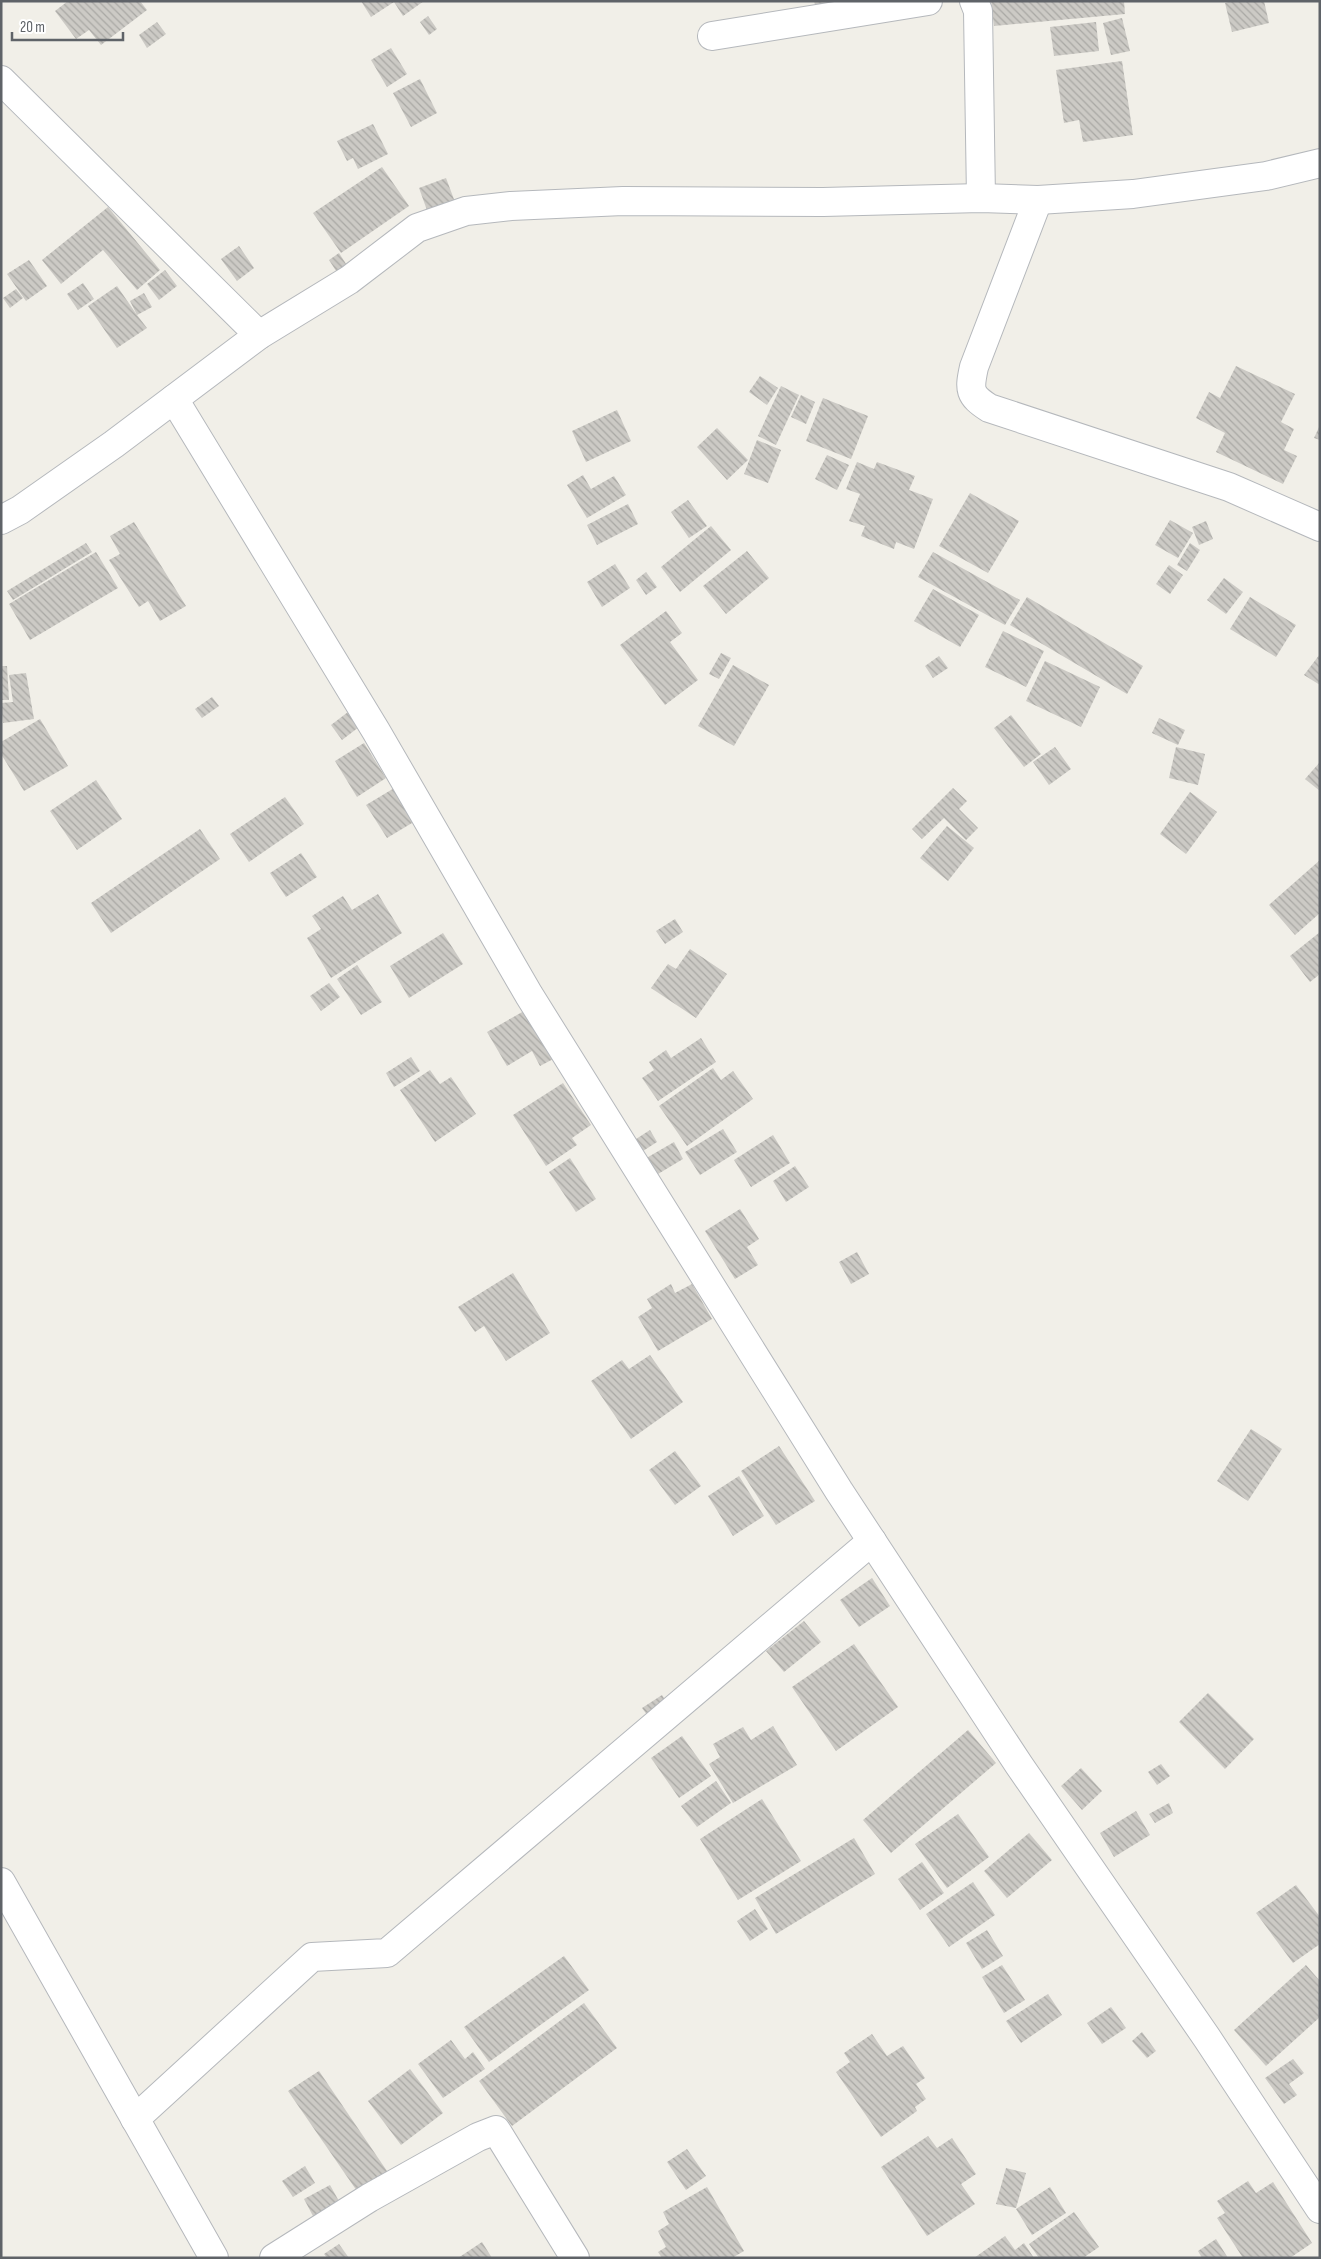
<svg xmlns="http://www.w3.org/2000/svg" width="1321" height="2259" font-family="'Sofia Sans Condensed',sans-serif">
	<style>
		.building { fill: url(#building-back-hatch) }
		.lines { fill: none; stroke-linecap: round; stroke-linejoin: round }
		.street-casing { stroke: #b5b8bc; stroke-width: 30 }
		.street { stroke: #fff; stroke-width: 28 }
	</style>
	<defs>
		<pattern id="building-back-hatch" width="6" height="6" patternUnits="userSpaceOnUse" patternTransform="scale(1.25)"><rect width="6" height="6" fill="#cccac5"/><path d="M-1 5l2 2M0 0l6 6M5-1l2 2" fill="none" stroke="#a9a8a4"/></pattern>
	</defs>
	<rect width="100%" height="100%" fill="#f1efe8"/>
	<g class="building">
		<path d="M 68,1 L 140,1 L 147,10 L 101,45 L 89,30 L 76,39 L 55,11 Z"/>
		<path d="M 361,1 L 424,1 L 403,16 L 394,2 L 371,17 Z"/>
		<path d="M 814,1 L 837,1 L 837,2 L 816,8 Z"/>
		<path d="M 991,1 L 1124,1 L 1125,14 L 994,26 Z"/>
		<path d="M 1232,1 L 1264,1 L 1269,23 L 1232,32 L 1225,3 Z"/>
		<path d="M 428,16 L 437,29 L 429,35 L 420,22 Z"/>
		<path d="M 1122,18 L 1130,51 L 1111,55 L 1103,23 Z"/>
		<path d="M 157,22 L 166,34 L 147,48 L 139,35 Z"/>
		<path d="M 1096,22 L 1099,51 L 1054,56 L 1050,27 Z"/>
		<path d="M 391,48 L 407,74 L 387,87 L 371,60 Z"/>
		<path d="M 1122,61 L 1133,135 L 1083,142 L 1079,120 L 1064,123 L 1056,70 Z"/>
		<path d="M 420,79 L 437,113 L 411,127 L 393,93 Z"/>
		<path d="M 373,124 L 388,154 L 358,169 L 353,158 L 347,161 L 337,141 Z"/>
		<path d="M 382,167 L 409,206 L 341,253 L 313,213 Z"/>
		<path d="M 446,178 L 455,202 L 428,213 L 419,188 Z"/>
		<path d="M 108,207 L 160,270 L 137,290 L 103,250 L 61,284 L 42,260 Z"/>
		<path d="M 239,246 L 254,268 L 237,281 L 221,259 Z"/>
		<path d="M 339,253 L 350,270 L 340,277 L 329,260 Z"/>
		<path d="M 29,260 L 47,286 L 26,301 L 7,274 Z"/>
		<path d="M 165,270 L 177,286 L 159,300 L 147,284 Z"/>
		<path d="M 83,283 L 94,299 L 78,310 L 67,294 Z"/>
		<path d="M 117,286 L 137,315 L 130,301 L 144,293 L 152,307 L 137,315 L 147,328 L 117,348 L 88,306 Z"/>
		<path d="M 16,289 L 23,298 L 10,308 L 3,298 Z"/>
		<path d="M 1236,366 L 1295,394 L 1281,422 L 1294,429 L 1284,450 L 1297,456 L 1283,484 L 1216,452 L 1225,433 L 1196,418 L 1209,392 L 1220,398 Z"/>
		<path d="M 760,376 L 778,388 L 767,405 L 749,392 Z"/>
		<path d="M 781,386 L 799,395 L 776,445 L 758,436 Z"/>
		<path d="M 801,395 L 815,402 L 806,424 L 791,417 Z"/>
		<path d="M 823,398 L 868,416 L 851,459 L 806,441 Z"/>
		<path d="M 617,410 L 631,441 L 586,462 L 572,431 Z"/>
		<path d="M 1320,425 L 1320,440 L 1314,438 Z"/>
		<path d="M 717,428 L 748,460 L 727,480 L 697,447 Z"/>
		<path d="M 757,440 L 781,450 L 768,483 L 744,474 Z"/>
		<path d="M 827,455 L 849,465 L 837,490 L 815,479 Z"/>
		<path d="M 857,462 L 874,469 L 877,462 L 915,476 L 909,490 L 933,499 L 914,549 L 896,542 L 894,549 L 861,536 L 865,526 L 849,521 L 860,494 L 846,489 Z"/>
		<path d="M 583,475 L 591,489 L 614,476 L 626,495 L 587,518 L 567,485 Z"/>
		<path d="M 970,493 L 1019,521 L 988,573 L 939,546 Z"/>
		<path d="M 688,500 L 707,526 L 689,538 L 671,512 Z"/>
		<path d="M 628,504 L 638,524 L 597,545 L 587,525 Z"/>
		<path d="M 1170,520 L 1193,533 L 1178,558 L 1155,545 Z"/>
		<path d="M 1206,521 L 1213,539 L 1199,545 L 1192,527 Z"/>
		<path d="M 134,522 L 186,606 L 160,621 L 148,601 L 139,607 L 109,560 L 120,554 L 110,536 Z"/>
		<path d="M 711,526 L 731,550 L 680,592 L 661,567 Z"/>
		<path d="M 86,543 L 92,552 L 13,600 L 7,591 Z"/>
		<path d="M 1190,543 L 1200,550 L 1187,571 L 1177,565 Z"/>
		<path d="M 747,551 L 769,578 L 726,614 L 703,586 Z"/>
		<path d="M 96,552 L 118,588 L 30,640 L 9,604 Z"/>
		<path d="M 933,552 L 1020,600 L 1005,625 L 918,577 Z"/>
		<path d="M 615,564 L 630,588 L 602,607 L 587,582 Z"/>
		<path d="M 1169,565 L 1183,575 L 1170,594 L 1156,584 Z"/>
		<path d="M 646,572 L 657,587 L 646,595 L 636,580 Z"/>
		<path d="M 1224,578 L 1243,592 L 1226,614 L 1207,600 Z"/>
		<path d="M 933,589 L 979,615 L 960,647 L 914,621 Z"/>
		<path d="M 1027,597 L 1143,666 L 1127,694 L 1010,625 Z"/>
		<path d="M 1250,597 L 1296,625 L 1276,657 L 1230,629 Z"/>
		<path d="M 666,611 L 682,633 L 670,642 L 698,680 L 665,705 L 620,645 Z"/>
		<path d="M 1003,631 L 1044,651 L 1026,687 L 985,667 Z"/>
		<path d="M 721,653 L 731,658 L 719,679 L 709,674 Z"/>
		<path d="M 1320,654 L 1320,685 L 1304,675 Z"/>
		<path d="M 939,656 L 948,668 L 933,678 L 925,666 Z"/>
		<path d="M 1045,661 L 1100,687 L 1081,727 L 1026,701 Z"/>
		<path d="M 733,665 L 769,685 L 734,746 L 698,726 Z"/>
		<path d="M 1,666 L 7,666 L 9,700 L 1,700 Z"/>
		<path d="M 26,673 L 34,719 L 3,723 L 1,703 L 13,702 L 9,675 Z"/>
		<path d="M 212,697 L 219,706 L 202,718 L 195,709 Z"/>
		<path d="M 348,712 L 359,727 L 342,740 L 331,725 Z"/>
		<path d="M 1011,715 L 1041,754 L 1024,767 L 994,728 Z"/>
		<path d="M 1159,718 L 1185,730 L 1178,745 L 1152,733 Z"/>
		<path d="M 40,719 L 68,766 L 24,791 L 1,754 L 1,742 Z"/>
		<path d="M 364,743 L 386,778 L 357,797 L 335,761 Z"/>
		<path d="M 1055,747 L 1071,769 L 1049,785 L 1033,762 Z"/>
		<path d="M 1176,747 L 1205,754 L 1198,785 L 1169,778 Z"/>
		<path d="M 1320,762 L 1320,791 L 1305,779 Z"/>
		<path d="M 96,780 L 122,819 L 77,850 L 50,811 Z"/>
		<path d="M 396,787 L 417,820 L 387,838 L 366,805 Z"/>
		<path d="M 953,788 L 967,801 L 959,809 L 978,828 L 966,840 L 944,818 L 922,839 L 912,829 Z"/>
		<path d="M 1190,792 L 1217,812 L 1186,854 L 1160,834 Z"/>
		<path d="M 285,797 L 304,824 L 249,862 L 230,834 Z"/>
		<path d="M 947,826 L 974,848 L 948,881 L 920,858 Z"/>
		<path d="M 200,829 L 220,859 L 111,933 L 91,903 Z"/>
		<path d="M 301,853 L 317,877 L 286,897 L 270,873 Z"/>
		<path d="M 1320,860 L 1320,913 L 1295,935 L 1269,905 Z"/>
		<path d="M 378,894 L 402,933 L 331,978 L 307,938 L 321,929 L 312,916 L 343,896 L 352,910 Z"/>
		<path d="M 675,919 L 683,932 L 665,944 L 656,931 Z"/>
		<path d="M 1320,932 L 1320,974 L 1310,982 L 1290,956 Z"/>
		<path d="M 443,933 L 463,964 L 409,998 L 390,966 Z"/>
		<path d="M 690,949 L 727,974 L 696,1018 L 651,988 L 668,964 L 676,969 Z"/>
		<path d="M 357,965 L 382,1002 L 361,1015 L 337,979 Z"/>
		<path d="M 329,983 L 340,997 L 321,1011 L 310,996 Z"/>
		<path d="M 531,1007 L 559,1056 L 540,1066 L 532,1051 L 507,1066 L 487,1032 Z"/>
		<path d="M 701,1038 L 716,1062 L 658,1101 L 642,1078 L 654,1070 L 649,1062 L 666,1050 L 671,1058 Z"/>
		<path d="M 411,1057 L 420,1071 L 394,1087 L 386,1073 Z"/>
		<path d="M 713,1068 L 721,1080 L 733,1071 L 753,1099 L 687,1146 L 659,1106 Z"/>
		<path d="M 430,1070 L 440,1084 L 451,1077 L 476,1114 L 435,1142 L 400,1090 Z"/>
		<path d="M 563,1083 L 591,1125 L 572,1138 L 577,1145 L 546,1166 L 513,1115 Z"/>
		<path d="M 723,1129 L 737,1152 L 700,1175 L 685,1152 Z"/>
		<path d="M 650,1130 L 657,1142 L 643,1151 L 636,1139 Z"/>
		<path d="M 773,1135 L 790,1163 L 751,1187 L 734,1160 Z"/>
		<path d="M 674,1142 L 683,1159 L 653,1177 L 643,1160 Z"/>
		<path d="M 570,1158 L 596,1199 L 576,1212 L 549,1172 Z"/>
		<path d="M 795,1166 L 809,1187 L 786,1202 L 773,1181 Z"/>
		<path d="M 740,1209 L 759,1239 L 747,1247 L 758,1265 L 735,1279 L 705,1231 Z"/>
		<path d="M 857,1252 L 869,1274 L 851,1284 L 839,1262 Z"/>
		<path d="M 513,1273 L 550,1333 L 506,1361 L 484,1326 L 475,1332 L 458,1307 Z"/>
		<path d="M 671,1284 L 675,1293 L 692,1284 L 712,1319 L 658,1351 L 638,1317 L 652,1308 L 647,1299 Z"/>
		<path d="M 650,1355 L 683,1402 L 631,1439 L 591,1381 L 622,1360 L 629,1369 Z"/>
		<path d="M 1251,1429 L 1282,1449 L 1248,1501 L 1217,1481 Z"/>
		<path d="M 779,1446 L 815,1501 L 776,1525 L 741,1471 Z"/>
		<path d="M 675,1451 L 701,1486 L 675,1505 L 649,1470 Z"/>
		<path d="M 739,1476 L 764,1516 L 733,1536 L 708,1496 Z"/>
		<path d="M 872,1578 L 890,1606 L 859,1627 L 840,1600 Z"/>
		<path d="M 804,1621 L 821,1642 L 784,1672 L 766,1651 Z"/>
		<path d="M 854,1644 L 898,1707 L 836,1751 L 792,1687 Z"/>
		<path d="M 1208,1693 L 1254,1739 L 1225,1769 L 1179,1722 Z"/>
		<path d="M 662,1695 L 669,1706 L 650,1719 L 642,1708 Z"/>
		<path d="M 773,1726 L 797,1765 L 733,1803 L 709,1764 L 720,1757 L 713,1744 L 743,1727 L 751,1740 Z"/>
		<path d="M 968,1730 L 996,1763 L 891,1853 L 863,1820 Z"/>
		<path d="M 682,1736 L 711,1776 L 679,1798 L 651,1758 Z"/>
		<path d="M 1161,1764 L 1170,1776 L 1157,1785 L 1148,1772 Z"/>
		<path d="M 1081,1768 L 1102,1791 L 1082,1810 L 1061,1786 Z"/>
		<path d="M 716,1781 L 731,1803 L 697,1827 L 681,1806 Z"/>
		<path d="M 762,1799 L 801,1861 L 738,1900 L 700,1839 Z"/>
		<path d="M 1169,1803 L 1173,1813 L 1155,1823 L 1149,1814 Z"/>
		<path d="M 1136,1811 L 1150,1835 L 1114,1857 L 1100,1833 Z"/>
		<path d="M 958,1814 L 989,1857 L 947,1888 L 915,1844 Z"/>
		<path d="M 1029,1833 L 1052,1860 L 1007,1898 L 984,1871 Z"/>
		<path d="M 854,1838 L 875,1874 L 776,1934 L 755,1898 Z"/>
		<path d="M 922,1862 L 944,1893 L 920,1910 L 898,1879 Z"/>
		<path d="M 973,1882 L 995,1915 L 949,1947 L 926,1914 Z"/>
		<path d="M 1296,1885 L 1320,1917 L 1320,1944 L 1293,1963 L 1256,1913 Z"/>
		<path d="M 755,1909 L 768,1929 L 750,1941 L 737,1921 Z"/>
		<path d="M 987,1930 L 1003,1956 L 982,1969 L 966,1943 Z"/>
		<path d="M 564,1956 L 589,1990 L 489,2062 L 464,2027 Z"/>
		<path d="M 1002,1965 L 1025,2000 L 1004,2013 L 982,1977 Z"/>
		<path d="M 1306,1965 L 1320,1981 L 1320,2017 L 1266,2066 L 1234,2030 Z"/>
		<path d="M 1048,1994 L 1062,2015 L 1021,2043 L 1006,2021 Z"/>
		<path d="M 584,2003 L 617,2048 L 512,2126 L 479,2081 Z"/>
		<path d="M 1111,2007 L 1126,2028 L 1102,2044 L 1087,2023 Z"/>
		<path d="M 1142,2032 L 1156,2051 L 1147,2058 L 1132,2041 Z"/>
		<path d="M 872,2034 L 887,2056 L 903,2046 L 925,2078 L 916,2084 L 926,2099 L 915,2107 L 917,2111 L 881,2137 L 836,2072 L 850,2062 L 844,2053 Z"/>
		<path d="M 451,2040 L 465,2059 L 473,2052 L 485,2069 L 443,2098 L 418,2064 Z"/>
		<path d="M 1293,2059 L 1304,2073 L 1289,2084 L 1297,2095 L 1284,2104 L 1265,2078 Z"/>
		<path d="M 410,2069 L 443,2113 L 401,2145 L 368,2101 Z"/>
		<path d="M 319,2071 L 389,2174 L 359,2194 L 288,2091 Z"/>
		<path d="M 928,2136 L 937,2148 L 952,2138 L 976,2174 L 961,2184 L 975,2204 L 927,2236 L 881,2167 Z"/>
		<path d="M 687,2149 L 706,2176 L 686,2190 L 667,2162 Z"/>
		<path d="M 305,2166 L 315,2183 L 293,2197 L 282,2181 Z"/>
		<path d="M 1006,2168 L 1026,2173 L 1016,2208 L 996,2204 Z"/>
		<path d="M 1248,2181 L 1256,2193 L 1273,2182 L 1312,2243 L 1290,2258 L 1243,2258 L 1217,2218 L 1225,2213 L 1217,2201 Z"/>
		<path d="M 330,2185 L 340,2203 L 314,2218 L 304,2199 Z"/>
		<path d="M 707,2187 L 744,2251 L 732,2258 L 662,2258 L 658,2252 L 666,2247 L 658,2231 L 669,2224 L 663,2212 Z"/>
		<path d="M 1050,2187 L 1066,2213 L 1032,2235 L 1016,2209 Z"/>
		<path d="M 1074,2212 L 1099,2247 L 1083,2258 L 1039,2258 L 1029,2244 Z"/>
		<path d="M 1005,2236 L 1015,2250 L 1024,2243 L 1034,2258 L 974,2258 Z"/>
		<path d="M 1216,2239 L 1228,2258 L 1202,2258 L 1198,2251 Z"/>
		<path d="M 482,2242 L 492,2258 L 458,2258 Z"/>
		<path d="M 339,2244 L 349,2258 L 327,2258 L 324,2254 Z"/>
	</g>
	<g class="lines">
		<defs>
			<g id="street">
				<path d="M 974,1 L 978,11 L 981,198"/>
				<path d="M 712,36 L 928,1"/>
				<path d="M 1,80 L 259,335"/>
				<path d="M 1038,200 L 974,367 C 969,390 969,395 989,408 L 1229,487 L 1320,527"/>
				<path d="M 174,399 L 376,731 L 529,995 L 839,1491 L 1019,1765 L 1207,2038 L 1320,2209"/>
				<path d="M 1,520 L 20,510 L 114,444 L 259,335 L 349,280 L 417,228 L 466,211 L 511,206 L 623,201 L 823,202 L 981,198 L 1038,200 L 1133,194 L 1266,176 L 1320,163"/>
				<path d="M 1,1882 L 214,2258"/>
				<path d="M 135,2119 L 312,1957 L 387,1953 L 872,1541"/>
				<path d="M 274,2258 L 369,2198 L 478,2137 L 496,2130 L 575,2258"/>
			</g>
		</defs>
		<use href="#street" class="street-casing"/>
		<use href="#street" class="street"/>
	</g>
	<rect width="1321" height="2259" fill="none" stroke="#5f6368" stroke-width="5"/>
	<path d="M12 32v8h111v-8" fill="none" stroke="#5f6368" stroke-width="2.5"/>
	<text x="20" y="32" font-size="15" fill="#5f6368" stroke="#ffffff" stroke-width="4" paint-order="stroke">20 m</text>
</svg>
